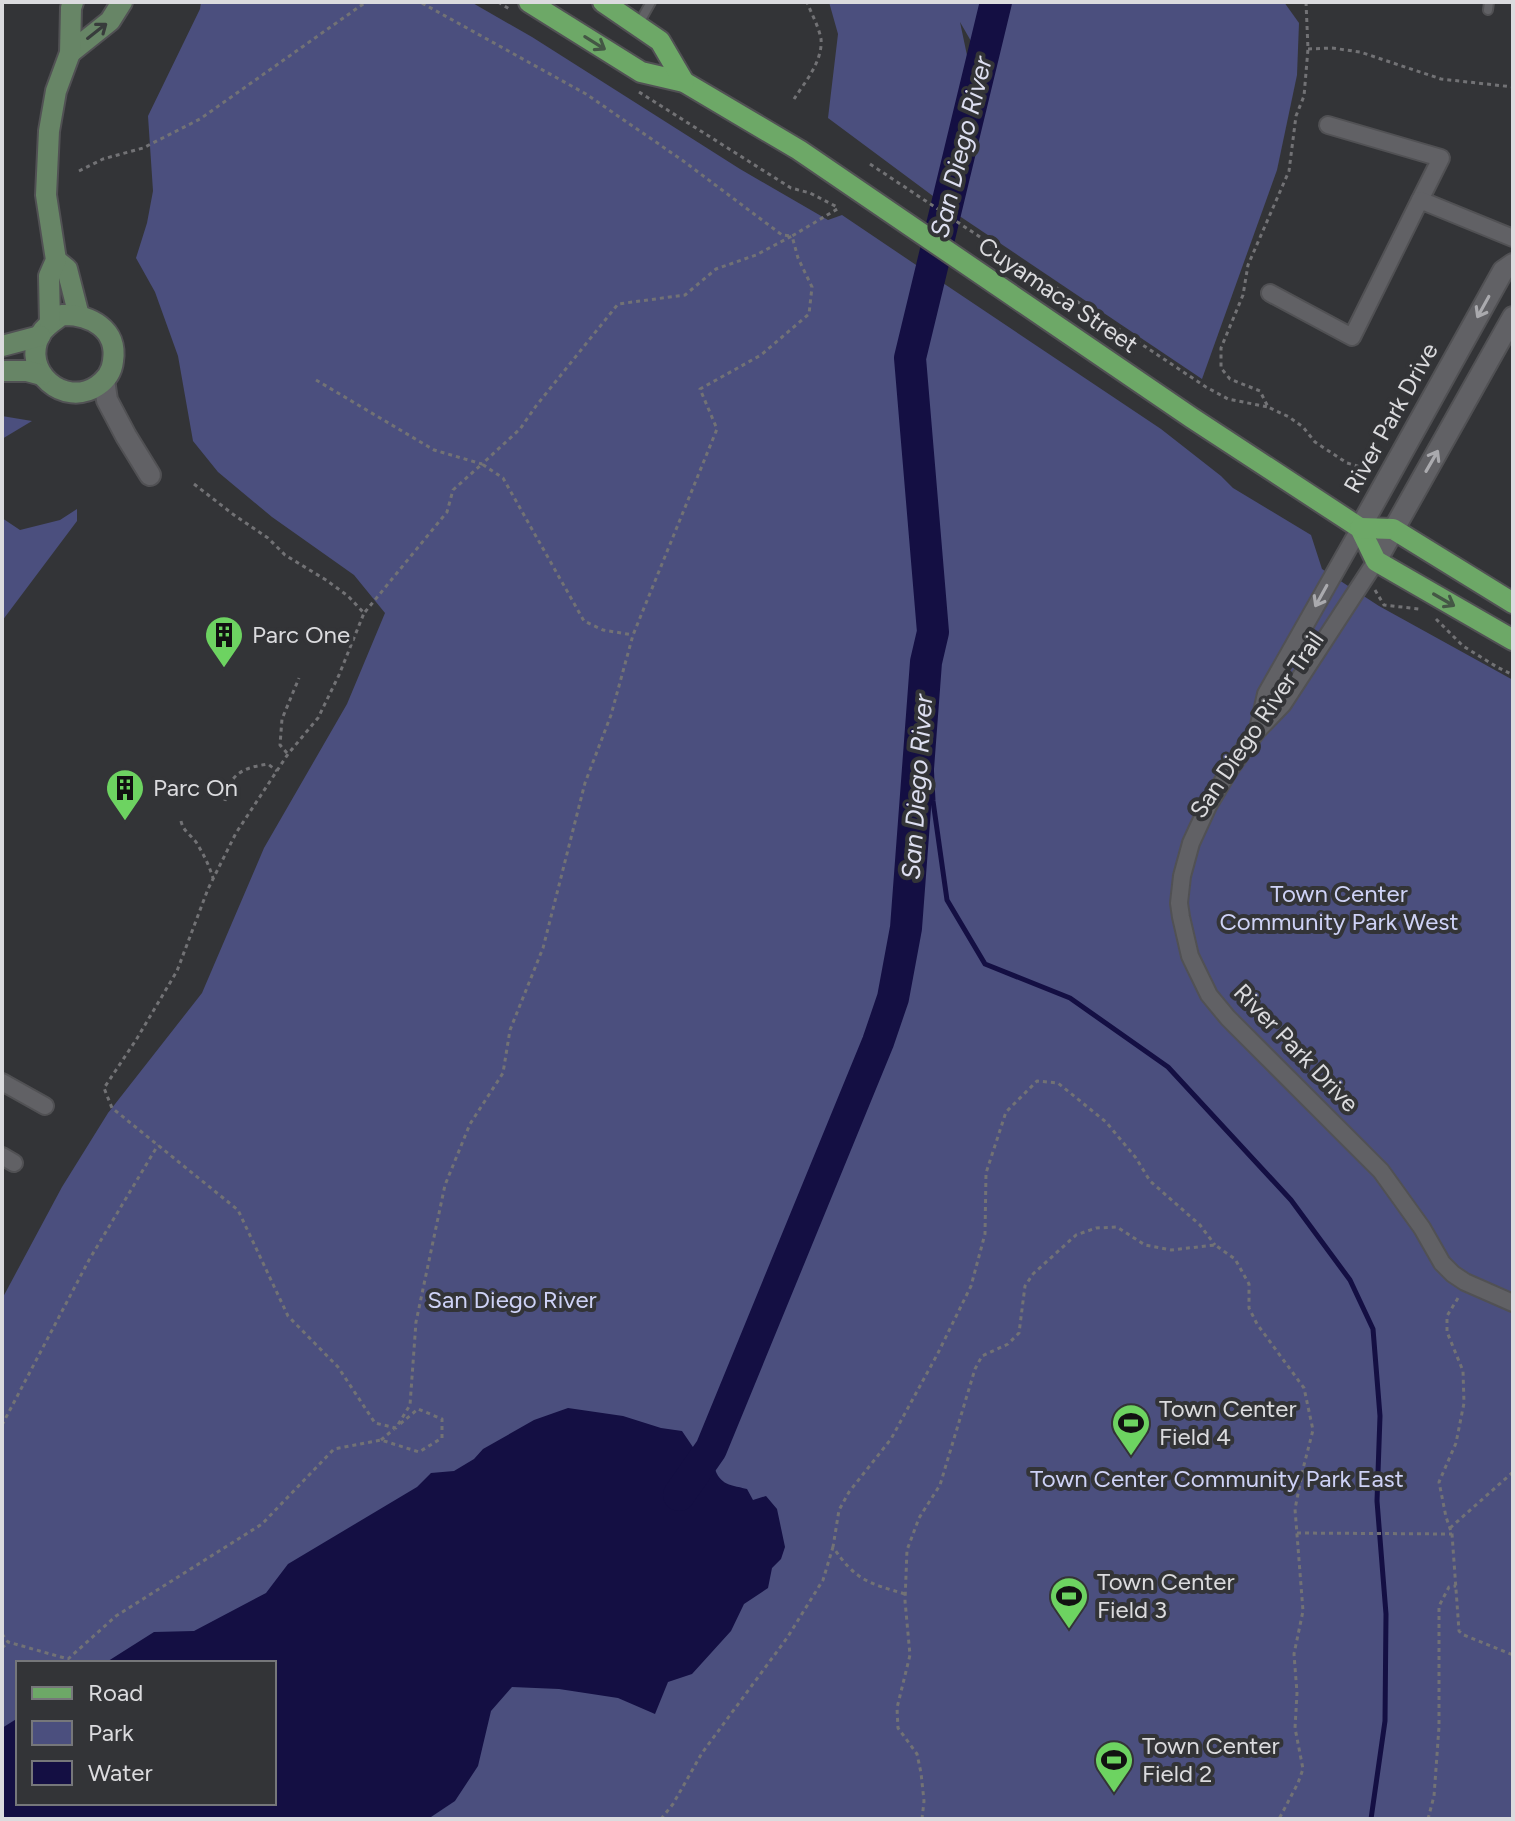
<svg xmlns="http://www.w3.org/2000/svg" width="1515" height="1821" font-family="Figtree,sans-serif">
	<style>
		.green { fill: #4b4f7e; fill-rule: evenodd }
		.water { fill: #140f43 }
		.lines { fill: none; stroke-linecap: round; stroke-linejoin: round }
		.stream { stroke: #140f43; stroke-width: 5 }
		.river { stroke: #140f43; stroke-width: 32 }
		.service-casing { stroke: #515154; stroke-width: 12 }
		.minor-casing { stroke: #515154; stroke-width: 20 }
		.tertiary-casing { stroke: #515154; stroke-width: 24 }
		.secondary-casing { stroke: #515154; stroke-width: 24 }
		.primary-casing { stroke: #515154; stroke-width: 24 }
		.path { stroke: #727275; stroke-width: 3; stroke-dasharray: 4 4; stroke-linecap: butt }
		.service { stroke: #616165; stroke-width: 8 }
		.minor { stroke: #616165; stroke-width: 16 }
		.tertiary { stroke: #616165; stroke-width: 20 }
		.secondary { stroke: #678566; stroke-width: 20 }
		.primary { stroke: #6da867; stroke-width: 20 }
		.oneway { stroke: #383c3c }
		.oneway2 { stroke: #445745 }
		.oneway3 { stroke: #aaaaae }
		.labels { text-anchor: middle; stroke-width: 8; stroke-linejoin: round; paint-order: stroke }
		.street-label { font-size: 24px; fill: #dbdbde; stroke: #333437 }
		.poi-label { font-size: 24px; fill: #dbdbde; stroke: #333437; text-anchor: start }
		.park-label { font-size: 24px; fill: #ced2f6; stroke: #333437 }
		.water-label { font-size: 26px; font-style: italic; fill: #dddff1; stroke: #333437 }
	</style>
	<rect width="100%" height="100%" fill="#333437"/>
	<g class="green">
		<path d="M 201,2 L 471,2 L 532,37 L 740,169 L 828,220 L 842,215 L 928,273 L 928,276 L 939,283 L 940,281 L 1161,429 L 1221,476 L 1233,488 L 1311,535 L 1322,569 L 1379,606 L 1513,680 L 1513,1819 L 2,1819 L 2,1299 L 62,1187 L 108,1113 L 202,993 L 264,848 L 347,704 L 385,613 L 354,575 L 272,517 L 218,472 L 193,441 L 178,356 L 155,292 L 136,258 L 147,223 L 153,191 L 148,116 L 200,9 ZM 18,1663 L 274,1663 L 274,1803 L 18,1803 Z"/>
		<path d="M 829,2 L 986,2 L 975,48 L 960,22 L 968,60 L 937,199 L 828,118 L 838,34 Z"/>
		<path d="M 1007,2 L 1284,2 L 1299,23 L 1297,75 L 1277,170 L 1202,379 L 955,213 Z"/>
		<path d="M 2,416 L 32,421 L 2,439 Z"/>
		<path d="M 77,509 L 77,521 L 2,621 L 2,518 L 20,530 L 60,520 Z"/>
	</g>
	<path class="water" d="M 568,1408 L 623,1416 L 661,1428 L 682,1431 L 699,1456 L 713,1463 C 719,1485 727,1484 747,1489 L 753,1500 L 766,1496 L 777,1509 L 785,1547 L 781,1559 L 772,1568 L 768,1588 L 744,1604 L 731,1631 L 692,1674 L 668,1682 L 655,1714 L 618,1698 L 559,1689 L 512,1687 L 491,1711 L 478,1766 L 455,1801 L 428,1819 L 2,1819 L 2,1728 L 18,1718 L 18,1803 L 274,1803 L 274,1663 L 105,1663 L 154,1632 L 194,1631 L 266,1593 L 288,1564 L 417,1487 L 431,1473 L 454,1471 L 474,1459 L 483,1449 L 534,1420 Z"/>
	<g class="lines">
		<path class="stream" d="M 926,662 L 933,801 L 947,900 L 985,964 L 1070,998 L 1168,1067 L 1291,1200 L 1350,1280 L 1373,1329 L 1380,1416 L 1377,1501 L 1386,1614 L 1385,1721 L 1371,1819"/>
		<path class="river" d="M 679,1495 L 711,1449 L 878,1042 L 893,998 L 906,928 L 926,662 L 933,632 L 910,358 L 996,2"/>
		<defs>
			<g id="service">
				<path d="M 1488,10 L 1489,2"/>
				<path d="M 638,25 L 651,2"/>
			</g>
			<g id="minor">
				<path d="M 1328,125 L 1441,158 L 1420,200"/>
				<path d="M 1270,293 L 1352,337 L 1420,200 L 1513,238"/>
				<path d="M 1376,561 L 1283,704 L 1257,731 L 1230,769 L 1208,806 L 1191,843 L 1182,876 L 1179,903 L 1181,917 L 1190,956 L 1209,995 L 1228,1018 L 1381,1171 L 1422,1228 L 1442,1263 L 1453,1274 L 1465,1282 L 1513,1303"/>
				<path d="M 1258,729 L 1266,694 L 1360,528"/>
				<path d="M 2,1082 L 45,1106"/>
				<path d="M 2,1156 L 14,1163"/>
			</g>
			<g id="tertiary">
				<path d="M 104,380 L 107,400 L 126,436 L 150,475"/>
				<path d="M 1360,528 L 1503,271 L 1513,264"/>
				<path d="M 1376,561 L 1513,317"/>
			</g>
			<g id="secondary">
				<path d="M 70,53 L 110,21 L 122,2"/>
				<path d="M 56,260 L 67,269 L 79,316"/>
				<path d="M 62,315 C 90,314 118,329 113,361 C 112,371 106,380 97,386 C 64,408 21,371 40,335 C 45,326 54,321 62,315 Z"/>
				<path d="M 50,323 L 49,276 L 56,260 L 46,195 L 49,131 L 56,91 L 70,53 L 71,8 L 73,2"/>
				<path d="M 2,346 L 40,336"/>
				<path d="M 2,371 L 27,371 L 42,375"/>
			</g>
			<g id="primary">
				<path d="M 529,2 L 641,72 L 684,82 L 799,150 L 1192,418 L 1360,528 L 1376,561 L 1513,640"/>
				<path d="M 603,2 L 660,41 L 684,82"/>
				<path d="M 1360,528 L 1393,529 L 1513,603"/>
			</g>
		</defs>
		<use href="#service" class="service-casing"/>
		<use href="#minor" class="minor-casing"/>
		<use href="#tertiary" class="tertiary-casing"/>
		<use href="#secondary" class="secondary-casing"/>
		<use href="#primary" class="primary-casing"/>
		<g class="path">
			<path d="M 498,2 L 511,10"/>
			<path d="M 1306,2 L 1308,49 L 1304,96 L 1296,116 L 1289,171 L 1248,265 L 1243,295 L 1221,348 L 1221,368 L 1230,379 L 1260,391 L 1268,407 L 1289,417 L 1303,427 L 1315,442 L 1347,463 L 1364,468"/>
			<path d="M 1308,49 L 1332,48 L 1360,52 L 1441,79 L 1513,87"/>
			<path d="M 639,92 L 791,188 L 810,193 L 839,208"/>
			<path d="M 794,99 C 805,82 823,61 821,39 C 819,27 811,13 807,2"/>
			<path d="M 870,164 L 1206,387 L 1228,399 L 1268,407"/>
			<path d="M 79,171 L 103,159 L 143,148 L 200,119 L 366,2"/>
			<path d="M 316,380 L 434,450 L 482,464 L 520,429 L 536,406 L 618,304 L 685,295 L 716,269 L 756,255 L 792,236 L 782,235 L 682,160 L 586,94 L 420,2"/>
			<path d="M 194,484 L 234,515 L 268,538 L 285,555 L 326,580 L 348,596 L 364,613 L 339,675 L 318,718 L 288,754 L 236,833 L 208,889 L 177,971 L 136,1040 L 104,1088 L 112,1108 L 238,1210 L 288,1316 L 338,1367 L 375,1423 L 396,1428 L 410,1405 L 416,1322 L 445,1185 L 470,1124 L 503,1073 L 510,1030 L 543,948 L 585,783 L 611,715 L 633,635 L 717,429 L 700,389 L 761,355 L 809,314 L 812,287 L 798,258 L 792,236 L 839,208"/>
			<path d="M 1375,590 L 1384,605 L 1419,609"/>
			<path d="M 365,612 L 447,512 L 453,490 L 482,464 L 503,478 L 584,621 L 603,630 L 633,635"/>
			<path d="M 1436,619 L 1463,646 L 1497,667 L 1513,675"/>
			<path d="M 287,753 L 280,745 L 282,719 L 299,678"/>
			<path d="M 225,801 C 229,774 242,768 268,764 L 277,771"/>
			<path d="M 181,821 C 183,831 190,834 196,842 C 203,853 209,865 213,878"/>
			<path d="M 1458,1298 L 1447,1316 L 1447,1332 L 1463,1371 L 1464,1403 L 1456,1443 L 1439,1482 L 1446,1517 L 1452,1534 L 1459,1631 L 1464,1635 L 1513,1655"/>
			<path d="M 2,1425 L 89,1260 L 158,1145"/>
			<path d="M 381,1440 L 394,1429"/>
			<path d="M 1450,1528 L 1513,1472"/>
			<path d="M 1297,1533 L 1452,1534"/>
			<path d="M 905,1594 C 868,1583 855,1580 833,1547 L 839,1510 L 849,1492 L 891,1439 L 938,1353 L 971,1286 L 985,1234 L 986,1173 L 1006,1112 L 1037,1081 L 1058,1083 L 1106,1122 L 1136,1158 L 1150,1181 L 1200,1225 L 1215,1245"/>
			<path d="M 2,1634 L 8,1642 L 68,1659 L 116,1616 L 262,1524 L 334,1449 L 381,1440 L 419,1452 L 442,1438 L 442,1419 L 418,1409 L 400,1424"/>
			<path d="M 2,1648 L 8,1642"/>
			<path d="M 661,1819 L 673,1804 L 702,1753 L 787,1638 L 823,1580 L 833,1547"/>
			<path d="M 922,1819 L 924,1801 L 921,1773 L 917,1754 L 898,1728 L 897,1708 L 910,1655 L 905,1601 L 907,1550 L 919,1518 L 940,1485 L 975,1369 L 982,1356 L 1008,1344 L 1019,1333 L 1025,1286 L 1033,1274 L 1076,1235 L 1096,1228 L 1117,1227 L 1145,1245 L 1171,1250 L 1215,1245 L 1235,1259 L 1249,1284 L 1249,1308 L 1257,1324 L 1304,1388 L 1313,1430 L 1303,1469 L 1295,1509 L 1303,1611 L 1294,1654 L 1297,1693 L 1295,1728 L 1303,1769 L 1298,1783 L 1279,1819"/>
			<path d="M 1428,1819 L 1434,1796 L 1439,1727 L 1439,1606 L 1449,1587 L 1456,1586"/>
		</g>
		<use href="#service" class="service"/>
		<use href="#minor" class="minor"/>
		<use href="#tertiary" class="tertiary"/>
		<use href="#secondary" class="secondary"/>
		<use href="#primary" class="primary"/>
	</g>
	<defs><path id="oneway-shaft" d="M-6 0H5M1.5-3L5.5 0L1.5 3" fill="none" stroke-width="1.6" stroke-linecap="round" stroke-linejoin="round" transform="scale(2)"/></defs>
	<use class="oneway" href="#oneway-shaft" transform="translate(97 31) rotate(-38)"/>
	<g class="oneway2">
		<use href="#oneway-shaft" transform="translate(595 43) rotate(32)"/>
		<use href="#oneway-shaft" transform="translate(1444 600) rotate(30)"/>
	</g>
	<g class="oneway3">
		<use href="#oneway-shaft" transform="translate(1483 307) rotate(119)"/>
		<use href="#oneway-shaft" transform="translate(1432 461) rotate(-60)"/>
		<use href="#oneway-shaft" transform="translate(1321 596) rotate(119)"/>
	</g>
	<defs>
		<symbol id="building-pin" viewBox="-11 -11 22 30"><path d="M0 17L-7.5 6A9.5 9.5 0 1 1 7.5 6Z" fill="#6dd361" stroke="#333437"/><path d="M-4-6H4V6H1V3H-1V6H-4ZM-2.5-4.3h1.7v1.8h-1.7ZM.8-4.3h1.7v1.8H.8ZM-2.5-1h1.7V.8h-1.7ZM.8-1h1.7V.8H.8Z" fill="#111"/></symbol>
		<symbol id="stadium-pin" viewBox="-11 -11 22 30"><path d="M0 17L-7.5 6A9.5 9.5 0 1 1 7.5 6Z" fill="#6dd361" stroke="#333437"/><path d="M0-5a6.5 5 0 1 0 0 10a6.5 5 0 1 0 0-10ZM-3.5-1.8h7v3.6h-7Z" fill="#111"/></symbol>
	</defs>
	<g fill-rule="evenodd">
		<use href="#building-pin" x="202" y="613" width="44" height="60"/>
		<use href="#building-pin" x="103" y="766" width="44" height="60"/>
		<use href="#stadium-pin" x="1109" y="1401" width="44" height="60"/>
		<use href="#stadium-pin" x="1047" y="1574" width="44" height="60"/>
		<use href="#stadium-pin" x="1092" y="1738" width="44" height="60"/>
	</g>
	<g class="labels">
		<g class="street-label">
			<text transform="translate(1058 295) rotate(34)" y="8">Cuyamaca Street</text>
			<text transform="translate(1391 418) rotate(-61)" y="8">River Park Drive</text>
			<text transform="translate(1257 725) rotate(-56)" y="8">San Diego River Trail</text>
			<text transform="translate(1296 1048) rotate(46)" y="8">River Park Drive</text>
		</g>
		<g class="poi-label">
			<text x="252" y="643">Parc One</text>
			<text x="153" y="796">Parc On</text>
			<text x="1159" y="1417">Town Center<tspan x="1159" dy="28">Field 4</tspan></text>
			<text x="1097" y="1590">Town Center<tspan x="1097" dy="28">Field 3</tspan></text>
			<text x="1142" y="1754">Town Center<tspan x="1142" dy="28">Field 2</tspan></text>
		</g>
		<g class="park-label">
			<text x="1339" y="902">Town Center<tspan x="1339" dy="28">Community Park West</tspan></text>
			<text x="512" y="1308">San Diego River</text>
			<text x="1217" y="1487">Town Center Community Park East</text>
		</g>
		<g class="water-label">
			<text transform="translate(961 147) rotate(-76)" y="9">San Diego River</text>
			<text transform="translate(917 787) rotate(-86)" y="9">San Diego River</text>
		</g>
	</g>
	<rect width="1515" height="1821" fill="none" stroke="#dbdbde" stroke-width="8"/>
	<rect x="16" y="1661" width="260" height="144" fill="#333437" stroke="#76777a" stroke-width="2"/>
	<rect x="32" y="1687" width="40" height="12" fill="#6da867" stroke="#76777a" stroke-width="2"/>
	<text x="88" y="1701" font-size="24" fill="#dbdbde">Road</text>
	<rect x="32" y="1721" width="40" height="24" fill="#4b4f7e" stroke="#76777a" stroke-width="2"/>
	<text x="88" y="1741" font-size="24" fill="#dbdbde">Park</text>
	<rect x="32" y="1761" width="40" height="24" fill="#140f43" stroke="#76777a" stroke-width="2"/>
	<text x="88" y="1781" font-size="24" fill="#dbdbde">Water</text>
</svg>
